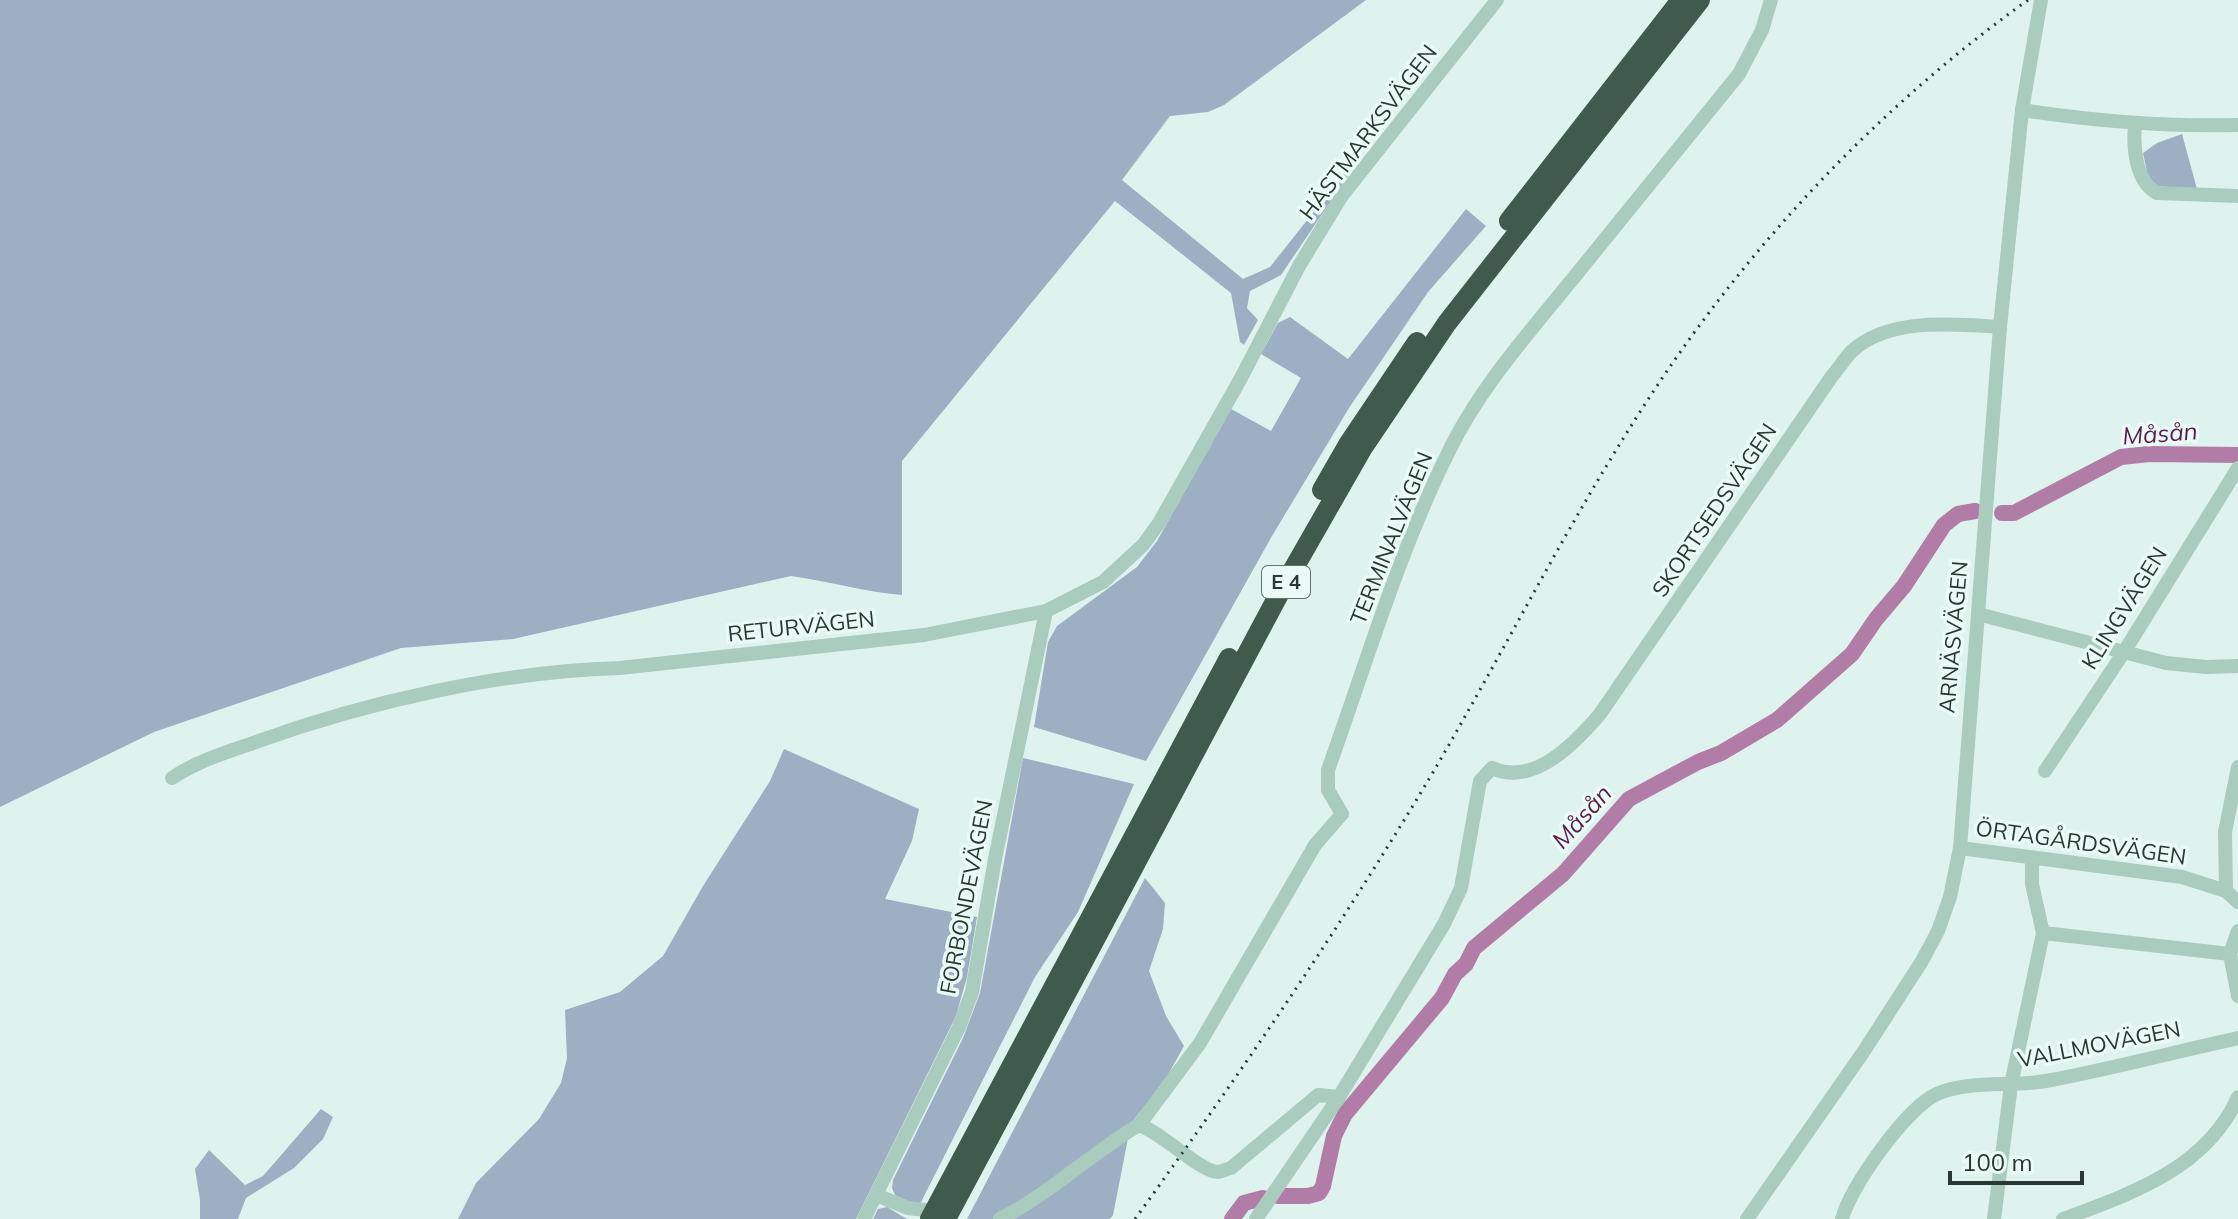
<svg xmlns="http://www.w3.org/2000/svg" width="2238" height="1219" font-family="Mulish,sans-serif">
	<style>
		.green { fill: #9dafc3 }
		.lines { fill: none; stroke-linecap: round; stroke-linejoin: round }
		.river { stroke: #b17ca5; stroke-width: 16 }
		.minor { stroke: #a9ccbf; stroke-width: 14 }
		.highway { stroke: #405a4d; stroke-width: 20 }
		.rail { stroke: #293931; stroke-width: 3; stroke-dasharray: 2 6; stroke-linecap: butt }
		.labels { text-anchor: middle; stroke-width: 7; stroke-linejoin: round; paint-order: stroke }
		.shield { fill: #eafaf6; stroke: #63736c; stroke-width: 2 }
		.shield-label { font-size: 20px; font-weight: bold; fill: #293931 }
		.street-label { font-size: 22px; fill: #293931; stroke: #eafaf6 }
		.water-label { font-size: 24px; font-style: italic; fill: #5b1e4c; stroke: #eafaf6 }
	</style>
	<rect width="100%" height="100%" fill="#def3ed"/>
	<g class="green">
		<path d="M 0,0 L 1366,0 L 1224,105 L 1208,112 L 1170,116 L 1122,180 L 1243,279 L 1270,267 L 1358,156 L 1360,158 L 1281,275 L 1250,291 L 1247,308 L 1258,320 L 1244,345 L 1240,342 L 1231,293 L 1115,201 L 902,461 L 902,595 C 864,592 829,581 791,576 L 513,639 L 401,648 L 154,732 L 0,807 Z"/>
		<path d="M 2182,134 L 2197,189 L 2156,186 L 2149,181 L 2143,153 L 2157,143 Z"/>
		<path d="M 1466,209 L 1486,226 L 1428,292 L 1349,408 L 1272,536 L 1146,761 L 1034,727 L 1048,642 L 1057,626 L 1137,567 L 1157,541 L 1231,409 L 1271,431 L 1301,378 L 1261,354 L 1278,323 L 1290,317 L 1348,359 Z"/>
		<path d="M 784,749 L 919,809 L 912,841 L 885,899 L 977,917 L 967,977 L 956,1016 L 856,1219 L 458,1219 L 476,1183 L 539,1119 L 561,1083 L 567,1058 L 565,1010 L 620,992 L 663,956 L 703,886 L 770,781 Z"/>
		<path d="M 1023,758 L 1134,784 L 1078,912 L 1035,977 L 919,1206 L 895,1195 L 892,1188 L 893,1180 L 963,1038 L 980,993 Z"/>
		<path d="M 1145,878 L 1165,903 L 1163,929 L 1149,971 L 1166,1016 L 1184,1046 L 1164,1082 L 1131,1123 L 1113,1215 L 1110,1219 L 967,1219 Z"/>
		<path d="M 321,1109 L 333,1117 L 323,1139 L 294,1168 L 246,1198 L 238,1219 L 200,1219 L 200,1200 L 195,1169 L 209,1150 L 245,1185 L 263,1176 Z"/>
		<path d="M 887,1207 L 907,1219 L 873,1219 L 878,1209 Z"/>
	</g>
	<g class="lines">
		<g class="river">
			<path d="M 2002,513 L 2014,513 L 2121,457 L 2149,454 L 2238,455"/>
			<path d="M 1278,1196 L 1308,1196 L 1319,1193 L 1323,1186 L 1334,1136 L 1345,1114 L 1442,998 L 1455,974 L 1466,964 L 1474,948 L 1563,874 L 1629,799 L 1698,762 L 1721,753 L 1777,720 L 1852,654 L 1876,619 L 1904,586 L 1944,525 L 1958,514 L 1975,511"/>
			<path d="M 1232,1219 L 1244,1203 L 1263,1198"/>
		</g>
		<g class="minor">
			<path d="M 2022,110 C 2094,121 2165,127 2238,125"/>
			<path d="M 2135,124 C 2133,147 2135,181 2157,193 L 2238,196"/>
			<path d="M 1978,614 L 2166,663 L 2206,667 L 2238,666"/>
			<path d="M 2045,771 L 2124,652 L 2238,468"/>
			<path d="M 172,778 C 197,761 227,752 256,742 C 366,702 503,671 620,668 L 924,635 L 1046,611 L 1103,582 L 1143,545 L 1159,523 L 1241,378 L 1299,266 L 1341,197 L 1497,0"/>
			<path d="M 1960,848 L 2182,877 L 2226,891 L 2238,902"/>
			<path d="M 2226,891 L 2225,832 L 2238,767"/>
			<path d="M 2238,931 L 2230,954 L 2238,996"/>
			<path d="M 2043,933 L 2230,954"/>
			<path d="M 1139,1125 L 1200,1043 L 1315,845 L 1342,814 L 1328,790 L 1328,770 C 1366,664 1398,554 1448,453 C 1478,390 1527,335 1571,281 C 1627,212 1683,143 1739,74 L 1762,30 L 1771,0"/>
			<path d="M 876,1195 L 908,1208 L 925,1210 L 941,1217"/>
			<path d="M 864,1219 L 959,1027 L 972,992 L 995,859 L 1046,611"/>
			<path d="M 1000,1219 C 1051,1193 1090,1154 1139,1125 C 1163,1133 1199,1171 1218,1172 C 1222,1172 1226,1169 1231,1168 L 1318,1095 L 1339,1097"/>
			<path d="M 1256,1219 L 1339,1097 L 1444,924 L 1461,888 L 1480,781 L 1492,768 C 1534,787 1575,743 1600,714 L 1832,376 C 1839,368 1845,358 1852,351 C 1889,317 1954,324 2000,327"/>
			<path d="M 1747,1219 L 1864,1051 L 1922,961 L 1938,931 L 1950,897 L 1960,848 L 2000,327 L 2022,110 L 2041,0"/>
			<path d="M 1842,1219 C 1850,1187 1907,1107 1937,1094 C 1967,1080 2013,1087 2046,1081 C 2111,1069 2174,1052 2238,1038"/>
			<path d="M 1994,1219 L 2011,1085 L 2043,933 L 2032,884 L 2032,858"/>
			<path d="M 2063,1219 C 2130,1194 2206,1169 2238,1097"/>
		</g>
		<g class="highway">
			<path d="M 1509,221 L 1681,0"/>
			<path d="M 1322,490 L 1349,443 L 1417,342"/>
			<path d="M 930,1219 L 1229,658"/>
			<path d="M 946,1219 L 1278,596 L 1362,449 L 1447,323 L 1700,0"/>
		</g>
		<path class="rail" d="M 1135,1219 C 1240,1074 1340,928 1432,774 C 1513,636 1584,490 1676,358 C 1772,221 1891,98 2028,0"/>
	</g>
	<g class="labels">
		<rect class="shield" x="1262" y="566" width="48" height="32" rx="6"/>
		<g class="shield-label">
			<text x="1286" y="589">E 4</text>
		</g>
		<g class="street-label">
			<text transform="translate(1368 132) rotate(-53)" y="8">HÄSTMARKSVÄGEN</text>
			<text transform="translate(1714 510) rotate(-56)" y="8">SKORTSEDSVÄGEN</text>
			<text transform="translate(1391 538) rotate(-68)" y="8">TERMINALVÄGEN</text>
			<text transform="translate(2124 608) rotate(-58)" y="8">KLINGVÄGEN</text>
			<text transform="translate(801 626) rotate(-6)" y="8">RETURVÄGEN</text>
			<text transform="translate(1953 637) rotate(-85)" y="8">ARNÄSVÄGEN</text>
			<text transform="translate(2081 842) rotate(8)" y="8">ÖRTAGÅRDSVÄGEN</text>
			<text transform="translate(966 897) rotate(-79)" y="8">FORBONDEVÄGEN</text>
			<text transform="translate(2099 1044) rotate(-11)" y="8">VALLMOVÄGEN</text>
		</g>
		<g class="water-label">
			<text transform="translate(2160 434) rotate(-4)" y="8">Måsån</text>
			<text transform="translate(1582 817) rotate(-48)" y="8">Måsån</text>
		</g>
	</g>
	<path d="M1950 1171v12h132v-12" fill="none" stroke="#293931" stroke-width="4"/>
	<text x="1962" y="1171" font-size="24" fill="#293931" stroke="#eafaf6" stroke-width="6" paint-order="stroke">100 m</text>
</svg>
